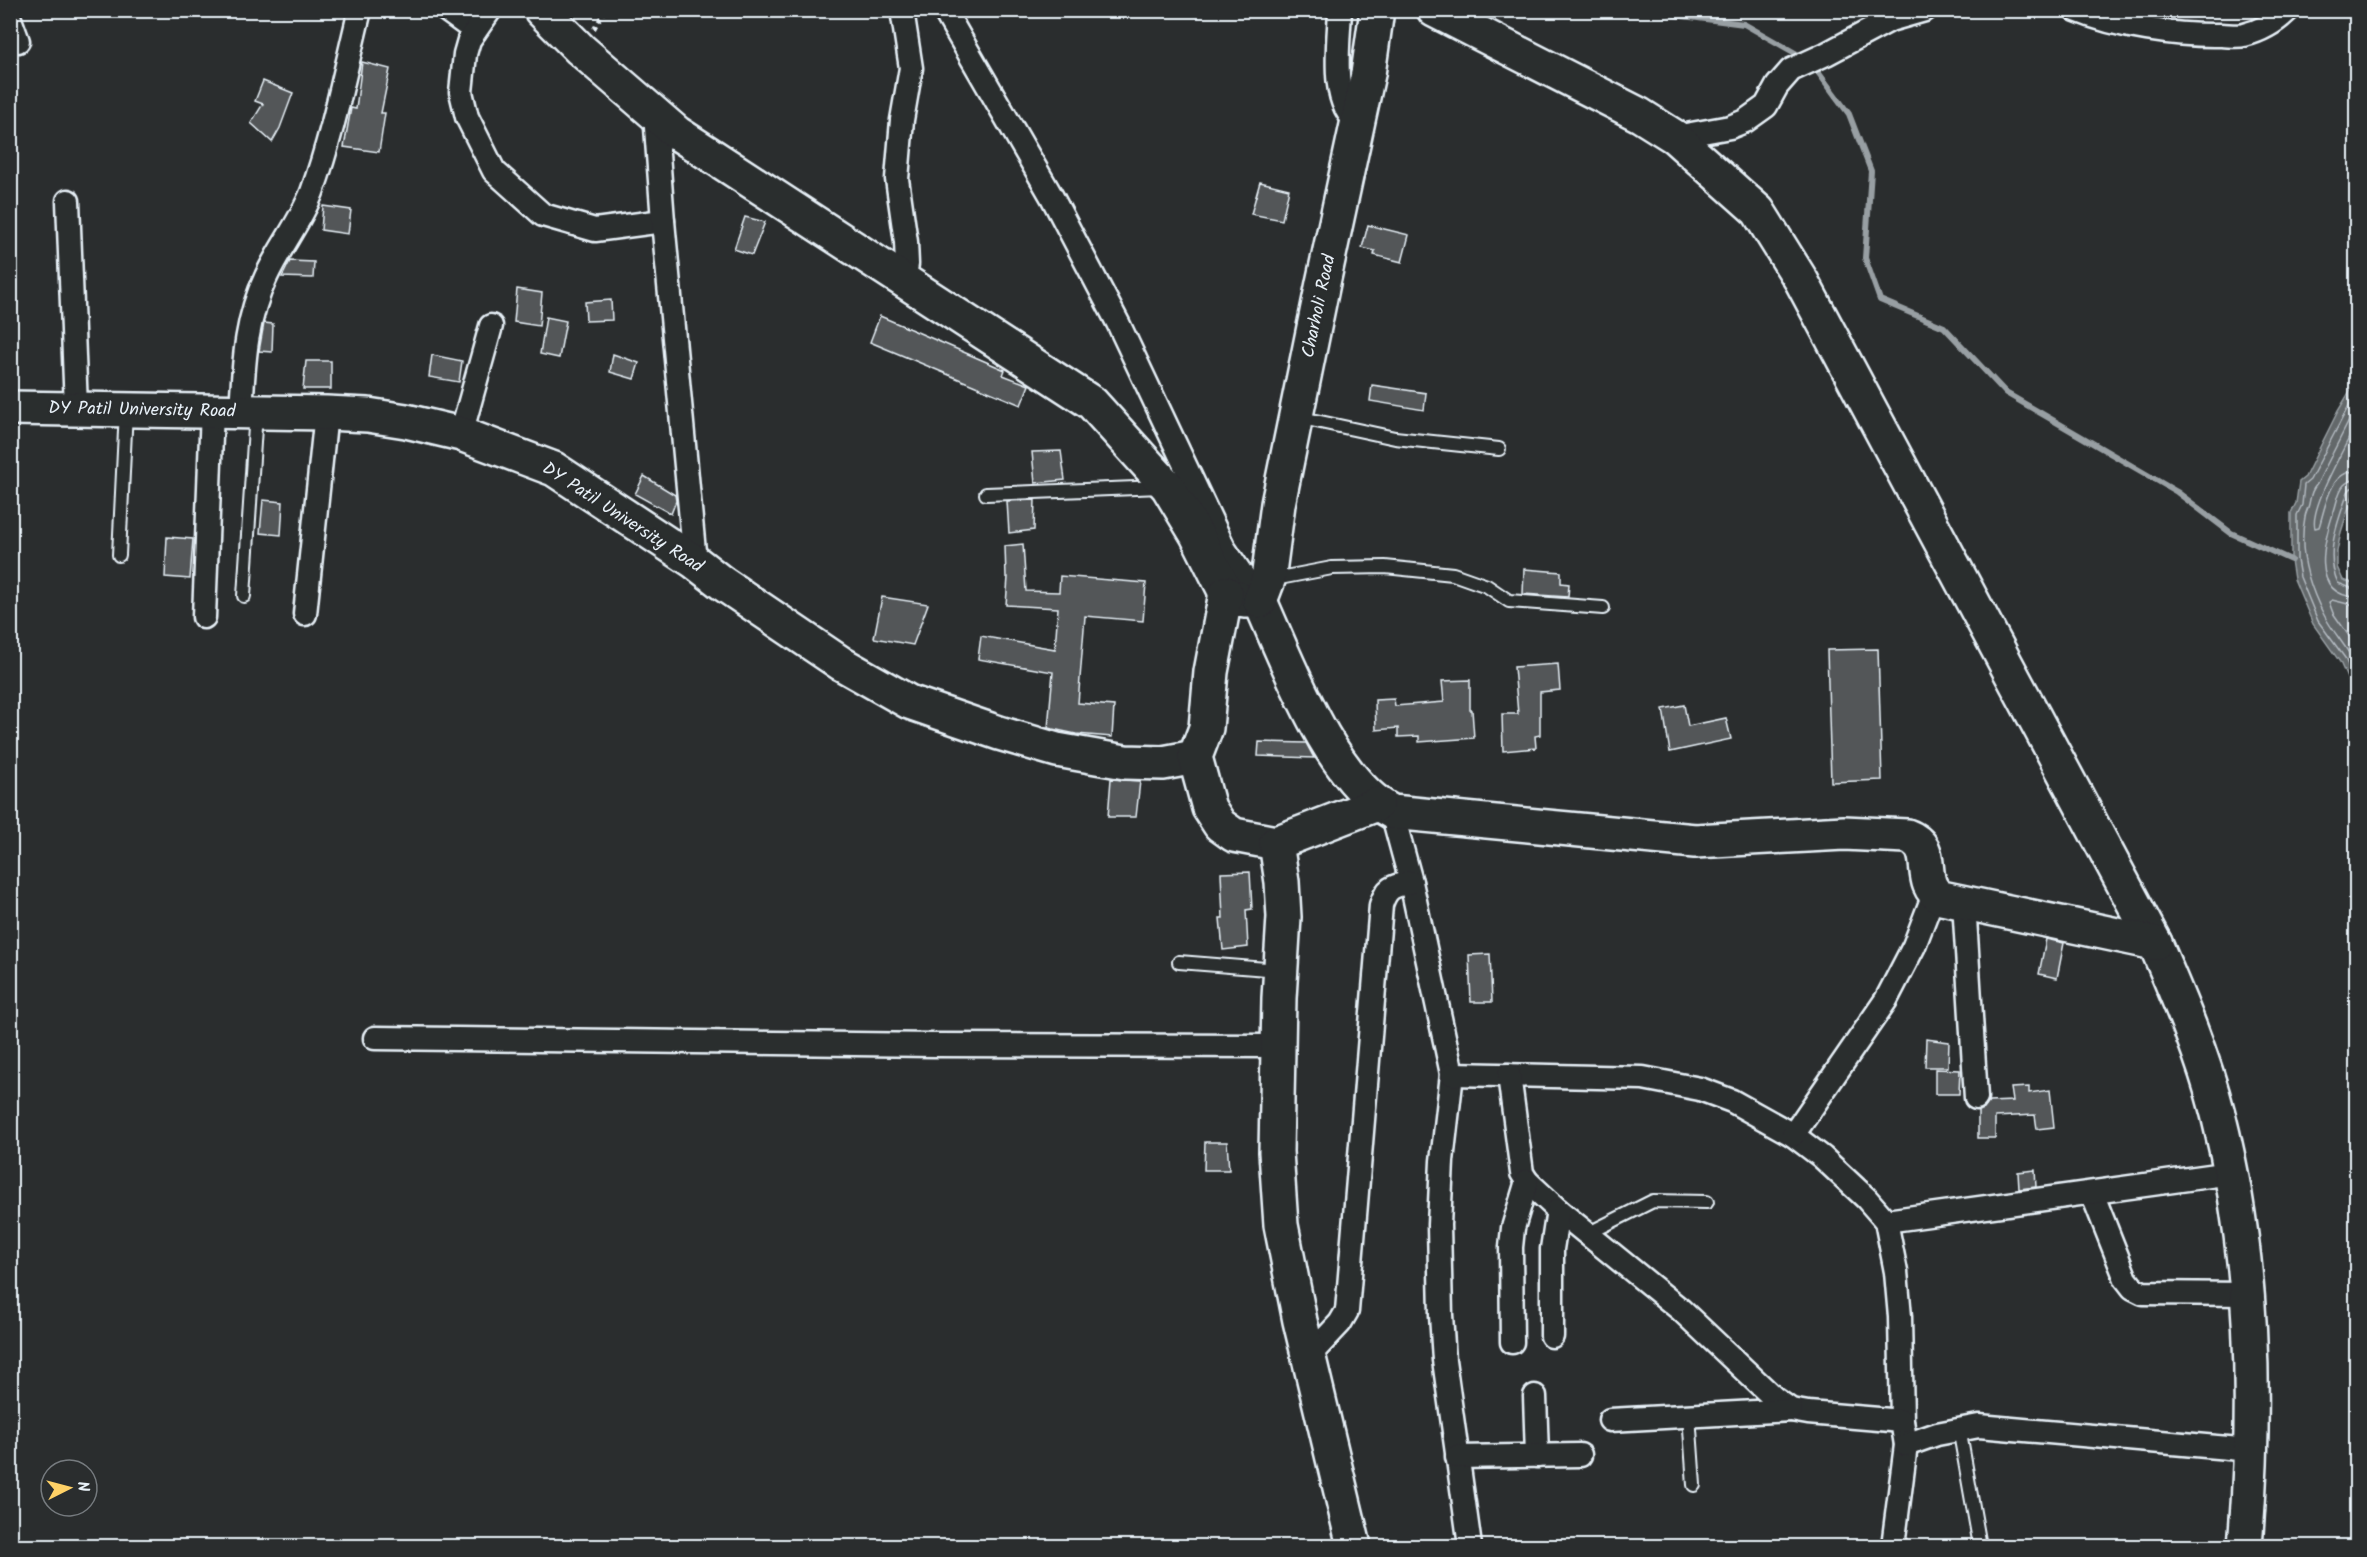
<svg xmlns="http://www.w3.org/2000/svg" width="2367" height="1557" font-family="Kalam,sans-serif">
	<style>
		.water { fill: #63686b; stroke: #989fa3; stroke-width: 1.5 }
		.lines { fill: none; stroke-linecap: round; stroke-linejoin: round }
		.shore { stroke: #b3bac0; stroke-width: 1.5 }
		.stream { stroke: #989fa3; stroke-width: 6 }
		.building { fill: #535759; stroke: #e8f1f8; stroke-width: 1.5 }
		.lane-casing { stroke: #e8f1f8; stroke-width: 16 }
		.street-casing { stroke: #e8f1f8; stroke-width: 27 }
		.secondary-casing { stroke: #e8f1f8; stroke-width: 38 }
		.path { stroke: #e8f1f8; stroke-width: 4; stroke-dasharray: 4.5 4.5; stroke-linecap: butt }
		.lane { stroke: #2a2d2e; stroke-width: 12 }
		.street { stroke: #2a2d2e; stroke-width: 22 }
		.secondary { stroke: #2a2d2e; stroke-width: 33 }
		.labels { text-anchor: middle; stroke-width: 4.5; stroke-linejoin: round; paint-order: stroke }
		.street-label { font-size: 18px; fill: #e8f1f8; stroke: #2a2d2e }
	</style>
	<rect width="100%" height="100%" fill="#2a2d2e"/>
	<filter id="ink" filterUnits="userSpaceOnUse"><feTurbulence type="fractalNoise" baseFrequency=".0167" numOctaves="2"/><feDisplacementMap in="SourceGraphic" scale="12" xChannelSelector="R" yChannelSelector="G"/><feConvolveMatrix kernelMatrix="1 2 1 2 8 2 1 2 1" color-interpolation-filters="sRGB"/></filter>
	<g filter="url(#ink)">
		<path class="water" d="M 2356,381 L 2356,486 L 2341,532 L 2337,551 L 2337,567 L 2343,580 L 2356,584 L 2356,699 L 2340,662 L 2313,624 L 2294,579 L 2291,560 L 2291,513 L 2296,503 L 2299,482 L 2305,477 L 2338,411 Z"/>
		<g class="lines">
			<g class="shore">
				<path d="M 2356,392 L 2310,480 L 2304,485 L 2302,505 L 2297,515 L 2297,560 L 2300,577 L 2318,621 L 2345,658 L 2356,685"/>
				<path d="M 2356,407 L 2317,484 C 2311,491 2311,495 2309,504 C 2308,509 2305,513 2305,517 C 2298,551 2309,586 2324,615 C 2333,633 2348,647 2356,666"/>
				<path d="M 2356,424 C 2346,446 2309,508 2315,528 L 2319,527 C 2326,506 2329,472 2356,471"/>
				<path d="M 2356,480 C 2352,480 2348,481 2344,485 C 2338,491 2337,503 2334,511 C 2324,540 2309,595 2356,597"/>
				<path d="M 2356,488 L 2351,488 L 2348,492 C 2338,522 2324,553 2338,583 L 2356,590"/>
				<path d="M 2356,606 L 2332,600 L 2329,602 L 2333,613 L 2356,646"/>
			</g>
			<g class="stream">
				<path d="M 1662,10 L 1675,15 L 1744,24 L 1804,58"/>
				<path d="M 1812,64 L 1849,114 L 1871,171 L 1865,258 L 1880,300 L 1944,327 L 2006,393 L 2177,492 L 2231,533 L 2291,560"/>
			</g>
		</g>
		<g class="building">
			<path d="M 362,62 L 390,69 L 381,113 L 385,113 L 379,152 L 344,147 L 351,108 L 356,109 Z"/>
			<path d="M 263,81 L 293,93 L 280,128 L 272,142 L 251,123 L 263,104 L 255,101 Z"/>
			<path d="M 1260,182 L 1289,189 L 1282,220 L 1251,214 Z"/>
			<path d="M 323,206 L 351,210 L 348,234 L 321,230 Z"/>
			<path d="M 745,217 L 765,222 L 752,255 L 734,249 Z"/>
			<path d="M 1368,225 L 1409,235 L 1402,262 L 1374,255 L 1375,251 L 1362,248 Z"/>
			<path d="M 290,261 L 314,262 L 313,278 L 282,277 Z"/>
			<path d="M 517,289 L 542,293 L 539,326 L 514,322 Z"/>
			<path d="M 611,300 L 612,320 L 586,321 L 585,302 Z"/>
			<path d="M 880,316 L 1005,370 L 1003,375 L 1029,385 L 1021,405 L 870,342 Z"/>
			<path d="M 546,317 L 566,321 L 559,358 L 540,354 Z"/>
			<path d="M 264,323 L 273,324 L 272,352 L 259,351 Z"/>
			<path d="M 613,354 L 639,363 L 634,379 L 610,372 Z"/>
			<path d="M 432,355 L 462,361 L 459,382 L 429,377 Z"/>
			<path d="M 306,361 L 331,361 L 331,389 L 303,389 Z"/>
			<path d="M 1372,385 L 1426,393 L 1424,410 L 1370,401 Z"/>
			<path d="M 1061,451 L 1065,480 L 1035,483 L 1032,452 Z"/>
			<path d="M 644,476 L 675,495 L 676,501 L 671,514 L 635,494 Z"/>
			<path d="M 263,500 L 283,502 L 281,535 L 260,533 Z"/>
			<path d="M 1035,500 L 1034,530 L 1009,533 L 1007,501 Z"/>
			<path d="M 167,537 L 193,539 L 190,579 L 165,577 Z"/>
			<path d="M 1023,544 L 1026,591 L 1059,592 L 1060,576 L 1146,583 L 1143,621 L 1085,616 L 1078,703 L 1114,706 L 1112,737 L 1076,734 L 1048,728 L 1053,672 L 978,659 L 981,636 L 1055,649 L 1058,608 L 1006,605 L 1008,577 L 1006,577 L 1005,546 Z"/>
			<path d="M 1524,569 L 1561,572 L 1561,583 L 1569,584 L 1568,597 L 1523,594 Z"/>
			<path d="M 882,597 L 928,604 L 913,645 L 874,638 Z"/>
			<path d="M 1878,649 L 1882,780 L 1831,782 L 1827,650 Z"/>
			<path d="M 1558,664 L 1560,690 L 1540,692 L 1540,735 L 1535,736 L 1536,748 L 1503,751 L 1502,714 L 1518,714 L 1514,667 Z"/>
			<path d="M 1470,680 L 1470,710 L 1472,710 L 1474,738 L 1419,742 L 1419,736 L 1398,737 L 1398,728 L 1376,730 L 1375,700 L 1394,699 L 1395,706 L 1444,702 L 1442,681 Z"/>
			<path d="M 1684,705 L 1688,726 L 1726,718 L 1731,739 L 1670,752 L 1663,709 Z"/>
			<path d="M 1259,742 L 1306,743 L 1314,758 L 1258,756 Z"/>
			<path d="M 1111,779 L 1140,781 L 1136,817 L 1108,817 Z"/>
			<path d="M 1250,872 L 1252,909 L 1246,910 L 1248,947 L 1223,950 L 1220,918 L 1223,918 L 1221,873 Z"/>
			<path d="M 2046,939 L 2064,943 L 2057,978 L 2039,974 Z"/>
			<path d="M 1490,954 L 1492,1002 L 1471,1002 L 1469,955 Z"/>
			<path d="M 1926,1039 L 1949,1042 L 1948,1067 L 1925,1067 Z"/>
			<path d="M 1935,1069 L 1960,1070 L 1959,1094 L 1935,1094 Z"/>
			<path d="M 2029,1087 L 2029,1093 L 2050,1090 L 2054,1127 L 2037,1129 L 2035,1115 L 1995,1117 L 1995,1138 L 1978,1138 L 1978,1111 L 1984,1109 L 1989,1102 L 2013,1101 L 2011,1088 Z"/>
			<path d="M 1205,1142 L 1227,1142 L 1229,1170 L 1204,1170 Z"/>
			<path d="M 2035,1170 L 2036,1187 L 2019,1189 L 2018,1172 Z"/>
		</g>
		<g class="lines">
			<defs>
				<g id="lane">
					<path d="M 1297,417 L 1395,438 L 1499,449"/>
					<path d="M 986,494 L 1161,487"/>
					<path d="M 119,555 L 126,410"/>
					<path d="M 1269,580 L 1332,568 L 1385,567 L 1453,574 L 1487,586 L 1509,601 L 1603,608"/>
					<path d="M 244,596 L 256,412"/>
					<path d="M 1179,962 L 1280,970"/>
					<path d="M 1587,1234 L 1653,1201 L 1707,1202"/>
					<path d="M 1689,1415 L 1694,1485"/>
					<path d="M 1959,1428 L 1980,1546"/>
				</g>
				<g id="street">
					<path d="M 446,10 L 475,31"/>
					<path d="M 490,10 L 469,40 L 465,54 L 461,92 L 467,117 L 494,171 L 543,215 L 595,230 L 663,221"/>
					<path d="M 902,10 L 911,68 L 902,120 L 897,179 L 906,242 L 907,264 L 904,282"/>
					<path d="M 944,10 L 1052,197 L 1118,323 L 1224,548 L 1260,601"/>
					<path d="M 1340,10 C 1339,41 1329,104 1358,122"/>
					<path d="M 2076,10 C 2117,27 2176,36 2221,35 C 2228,35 2237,37 2244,35 C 2260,31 2276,22 2288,10"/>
					<path d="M 10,19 L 18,41"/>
					<path d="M 655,114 L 663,221 L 695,562"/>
					<path d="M 1675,137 L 1730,127 L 1745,121 L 1766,106 L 1777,86 L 1791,70 L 1826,54 L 1890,20 L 1925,10"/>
					<path d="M 68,201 L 76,408"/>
					<path d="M 241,411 C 244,363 245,321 266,277 C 279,248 300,223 312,192 C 333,134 345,71 360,10"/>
					<path d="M 461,434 L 491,326"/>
					<path d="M 305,614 L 326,413"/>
					<path d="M 204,617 L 212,410"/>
					<path d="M 1392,812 L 1411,882 L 1452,1074 L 1442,1161 L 1439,1225 L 1441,1315 L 1444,1360 L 1470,1546"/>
					<path d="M 1964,902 L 1976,1098"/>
					<path d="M 375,1038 L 934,1045 L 1278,1046"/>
					<path d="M 1452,1074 L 1643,1078 L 1700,1089 L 1732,1101 L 1793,1135 L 1822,1157 L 1866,1198 L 1886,1221 L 1896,1272 L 1900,1317 L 1902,1421 L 1906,1445 L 1893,1546"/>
					<path d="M 1509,1075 L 1522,1173 L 1527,1181 L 1558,1210 L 1681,1310 L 1774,1398 L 1791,1410 L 1808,1413 L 1902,1421"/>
					<path d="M 1793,1135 L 1886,1000 L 1914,946 L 1934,894"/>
					<path d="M 2092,1193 L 2126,1279 L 2133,1288 L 2143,1293 L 2247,1294"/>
					<path d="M 1886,1221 L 2231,1173"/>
					<path d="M 1552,1336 L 1552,1249 L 1558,1210"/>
					<path d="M 1512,1342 L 1511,1247 L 1513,1228 L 1527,1181"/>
					<path d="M 1309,1356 L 1340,1323 L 1347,1311 L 1381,905 C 1387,886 1394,886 1411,882"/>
					<path d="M 1535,1396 L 1537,1456"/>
					<path d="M 1610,1420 L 1791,1410"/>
					<path d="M 1906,1445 L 1937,1434 L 1979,1426 L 2251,1450"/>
					<path d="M 1457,1457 L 1580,1455"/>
				</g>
				<g id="secondary">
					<path d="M 541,10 L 580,49 L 677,133 L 1092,403 L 1168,487 L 1197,535 L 1226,593 L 1244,601 L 1260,601"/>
					<path d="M 1434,10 L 1640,115 L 1675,137 L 1758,211 L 1801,280 L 2155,943 C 2179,999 2203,1055 2218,1114 C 2254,1256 2257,1401 2245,1546"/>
					<path d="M 10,408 L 326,413 L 368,415 L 406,421 L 461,434 L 554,469 L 695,562 L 722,583 L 842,664 L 909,702 L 999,733 L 1057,750 L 1125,762 L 1163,763 L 1195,757"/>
					<path d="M 1226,593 L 1211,672 L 1206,728 L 1195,757 L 1209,808 L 1220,825 L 1234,835 L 1276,843"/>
					<path d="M 1260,601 C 1288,663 1330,780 1392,812 L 1695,841 L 1844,833 L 1907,836 C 1940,848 1914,883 1942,898 L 2155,943"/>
					<path d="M 1260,601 L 1268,580 L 1278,504 L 1323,283 L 1368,74 L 1377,10"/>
					<path d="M 1354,1546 L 1300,1321 L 1281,1225 L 1276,1152 L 1279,998 L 1284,917 L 1282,882 L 1276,843 L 1377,804"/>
				</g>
			</defs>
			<use href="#lane" class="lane-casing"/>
			<use href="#street" class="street-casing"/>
			<use href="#secondary" class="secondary-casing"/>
			<path class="path" d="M 594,29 L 605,10"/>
			<use href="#lane" class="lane"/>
			<use href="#street" class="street"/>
			<use href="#secondary" class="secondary"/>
		</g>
	</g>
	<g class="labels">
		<g class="street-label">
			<text transform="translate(1318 306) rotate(-78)" y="6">Charholi Road</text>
			<text transform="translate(142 409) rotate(1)" y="6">DY Patil University Road</text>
			<text transform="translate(623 517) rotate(33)" y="6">DY Patil University Road</text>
		</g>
	</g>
	<rect width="2367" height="1557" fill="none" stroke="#2a2d2e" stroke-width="36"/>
	<rect x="18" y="18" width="2331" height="1521" fill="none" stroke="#e8f1f8" stroke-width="2" filter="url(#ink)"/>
	<g transform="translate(69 1488) rotate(84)"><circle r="28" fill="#2a2d2e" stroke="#767b7f" stroke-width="1.5"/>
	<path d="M0-4.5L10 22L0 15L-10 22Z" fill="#ffd166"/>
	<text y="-9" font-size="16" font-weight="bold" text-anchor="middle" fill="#e8f1f8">N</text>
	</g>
</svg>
